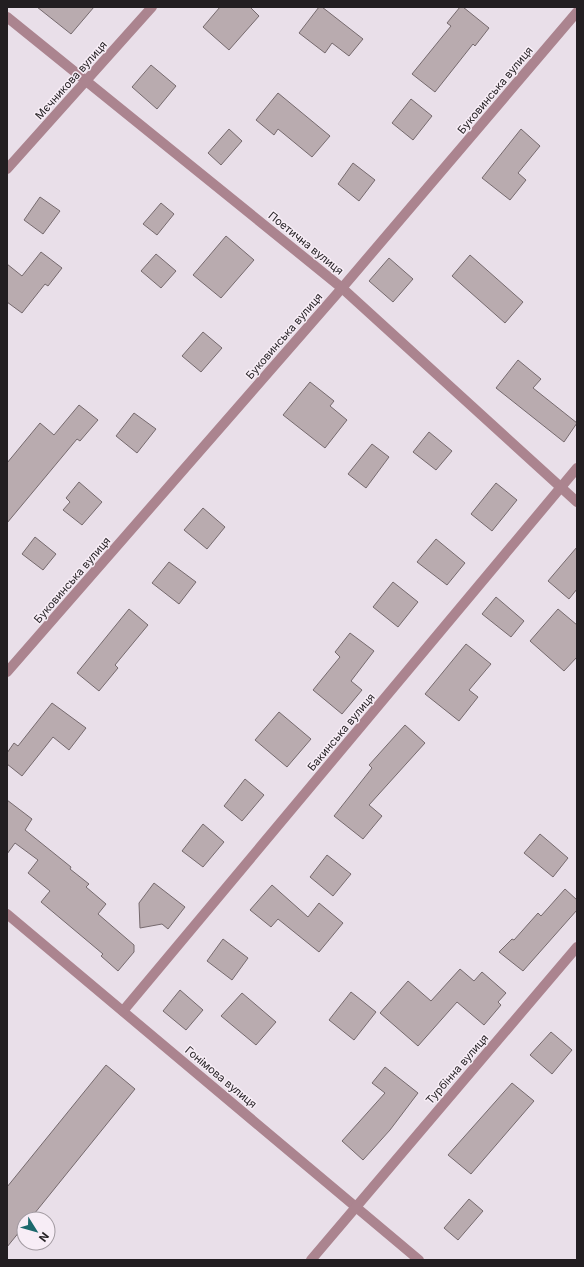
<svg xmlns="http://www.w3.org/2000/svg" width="584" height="1267" font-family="Inter,sans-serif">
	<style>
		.building { fill: #b9abaf; stroke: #766a6e }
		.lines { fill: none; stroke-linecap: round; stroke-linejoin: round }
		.street { stroke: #ab848f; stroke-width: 10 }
		.labels { text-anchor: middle; stroke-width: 3; stroke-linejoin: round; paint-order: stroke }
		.street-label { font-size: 11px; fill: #221e21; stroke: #f7edf6 }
	</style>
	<rect width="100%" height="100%" fill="#e9dfe9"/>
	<g class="building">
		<path d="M 37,7 L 94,7 L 71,34 Z"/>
		<path d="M 220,7 L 250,7 L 259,16 L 229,50 L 203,27 Z"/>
		<path d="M 319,7 L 322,7 L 363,39 L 349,56 L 332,43 L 325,53 L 299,33 Z"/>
		<path d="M 460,7 L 463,7 L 489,28 L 475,46 L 473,44 L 435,92 L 412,74 L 451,26 L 447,23 Z"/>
		<path d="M 151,65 L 176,86 L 157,109 L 132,87 Z"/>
		<path d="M 278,93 L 330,136 L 312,157 L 278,129 L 274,135 L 256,120 Z"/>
		<path d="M 411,99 L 432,116 L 413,140 L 392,123 Z"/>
		<path d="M 229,129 L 242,141 L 221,165 L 208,153 Z"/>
		<path d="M 521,129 L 540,146 L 518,173 L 526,180 L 510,200 L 482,178 Z"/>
		<path d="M 353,163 L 375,180 L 359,201 L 338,184 Z"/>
		<path d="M 40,197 L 60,211 L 43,234 L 24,220 Z"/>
		<path d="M 161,203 L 174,214 L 157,235 L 143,224 Z"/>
		<path d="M 226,236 L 254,260 L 221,298 L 193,275 Z"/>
		<path d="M 41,252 L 62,268 L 48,286 L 45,284 L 22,313 L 7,302 L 7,264 L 22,276 Z"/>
		<path d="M 156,254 L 176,271 L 161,288 L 141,271 Z"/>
		<path d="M 470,255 L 523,302 L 505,323 L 452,276 Z"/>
		<path d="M 389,258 L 413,279 L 393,302 L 369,281 Z"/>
		<path d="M 203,332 L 222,348 L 201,372 L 182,356 Z"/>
		<path d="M 518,360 L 541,379 L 533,388 L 577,423 L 564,442 L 496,388 Z"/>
		<path d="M 310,382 L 334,401 L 330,406 L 347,420 L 325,448 L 283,415 Z"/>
		<path d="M 79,405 L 98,420 L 80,441 L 77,439 L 7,523 L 7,463 L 40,423 L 54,435 Z"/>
		<path d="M 134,413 L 156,429 L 137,453 L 116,436 Z"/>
		<path d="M 429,432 L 452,451 L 436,470 L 413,452 Z"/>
		<path d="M 372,444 L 389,457 L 366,488 L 348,474 Z"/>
		<path d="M 79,482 L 102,502 L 82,525 L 63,510 L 70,502 L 66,498 Z"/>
		<path d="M 496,483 L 517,500 L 492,531 L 471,514 Z"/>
		<path d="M 203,508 L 225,527 L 207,549 L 184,530 Z"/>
		<path d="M 35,537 L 56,554 L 43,570 L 22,554 Z"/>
		<path d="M 436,539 L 465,563 L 447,585 L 417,562 Z"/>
		<path d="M 577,547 L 577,589 L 569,599 L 548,581 Z"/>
		<path d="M 169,562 L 196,582 L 179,604 L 152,583 Z"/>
		<path d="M 393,582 L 418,602 L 398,627 L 373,607 Z"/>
		<path d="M 496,597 L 524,621 L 511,637 L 482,614 Z"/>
		<path d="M 129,609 L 148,625 L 115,665 L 118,668 L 99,691 L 77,673 Z"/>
		<path d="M 558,609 L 577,625 L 577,657 L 564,671 L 530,641 Z"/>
		<path d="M 350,633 L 374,651 L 351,681 L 362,690 L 342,714 L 313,690 L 340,657 L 335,652 Z"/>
		<path d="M 466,644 L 491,664 L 469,690 L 478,697 L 459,721 L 425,694 Z"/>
		<path d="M 52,703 L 86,728 L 69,750 L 53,737 L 22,776 L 7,764 L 7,753 L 14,743 L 18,746 Z"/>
		<path d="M 279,712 L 311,739 L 287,767 L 255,740 Z"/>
		<path d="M 405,725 L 425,743 L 369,805 L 382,816 L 363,839 L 334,816 L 372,768 L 369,765 Z"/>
		<path d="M 245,779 L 264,795 L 242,821 L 224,806 Z"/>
		<path d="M 7,800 L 32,819 L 25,830 L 71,867 L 70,869 L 89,884 L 86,887 L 106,904 L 98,914 L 134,945 L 134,952 L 118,971 L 101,956 L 103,954 L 41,902 L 50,891 L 28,873 L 38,860 L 15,843 L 7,854 Z"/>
		<path d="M 203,824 L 224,842 L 203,867 L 182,851 Z"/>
		<path d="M 540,834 L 568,858 L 553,877 L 524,853 Z"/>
		<path d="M 327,855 L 351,874 L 333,896 L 310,877 Z"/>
		<path d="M 154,883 L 185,907 L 168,929 L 162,924 L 140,928 L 139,903 Z"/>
		<path d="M 272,885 L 308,917 L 319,903 L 343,923 L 319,952 L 278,919 L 271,927 L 250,910 Z"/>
		<path d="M 565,889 L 577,900 L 577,910 L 523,971 L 499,952 L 512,939 L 514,940 L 538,913 L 541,916 Z"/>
		<path d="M 223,939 L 248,958 L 232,980 L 207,961 Z"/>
		<path d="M 460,969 L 474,981 L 482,972 L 506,993 L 498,1002 L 501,1005 L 484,1025 L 457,1002 L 418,1046 L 380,1013 L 408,981 L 431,1001 Z"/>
		<path d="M 180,990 L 203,1010 L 186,1030 L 163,1011 Z"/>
		<path d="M 351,992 L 376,1012 L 354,1040 L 329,1020 Z"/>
		<path d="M 242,993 L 276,1022 L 256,1045 L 221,1016 Z"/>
		<path d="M 551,1032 L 572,1050 L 552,1074 L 530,1055 Z"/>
		<path d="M 106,1065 L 135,1089 L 30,1219 L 24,1219 L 24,1226 L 7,1247 L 7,1187 Z"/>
		<path d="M 385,1067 L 418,1093 L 390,1130 L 363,1160 L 342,1141 L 385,1093 L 372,1083 Z"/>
		<path d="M 512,1083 L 534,1101 L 471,1174 L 448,1155 Z"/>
		<path d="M 469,1199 L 483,1211 L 458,1240 L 444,1228 Z"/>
	</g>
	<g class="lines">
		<g class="street">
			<path d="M 7,17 L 342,288 L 577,502"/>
			<path d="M 7,169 L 152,7"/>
			<path d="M 7,672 L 342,288 L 577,12"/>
			<path d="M 7,914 L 419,1260"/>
			<path d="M 123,1011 L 577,468"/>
			<path d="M 311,1260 L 577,947"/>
		</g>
	</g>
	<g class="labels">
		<g class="street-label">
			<text transform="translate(71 80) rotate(-48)" y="4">Мєчникова вулиця</text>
			<text transform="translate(495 90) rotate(-50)" y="4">Буковинська вулиця</text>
			<text transform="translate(306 243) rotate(39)" y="4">Поетична вулиця</text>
			<text transform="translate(284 336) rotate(-49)" y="4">Буковинська вулиця</text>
			<text transform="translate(72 580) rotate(-49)" y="4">Буковинська вулиця</text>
			<text transform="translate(341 732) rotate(-50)" y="4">Бакинська вулиця</text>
			<text transform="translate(457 1069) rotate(-49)" y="4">Турбінна вулиця</text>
			<text transform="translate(221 1077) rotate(40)" y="4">Гонімова вулиця</text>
		</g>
	</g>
	<rect width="584" height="1267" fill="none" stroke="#221e21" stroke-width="16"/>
	<g transform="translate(36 1231) rotate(127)"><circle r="19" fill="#f7edf6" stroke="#a29aa1"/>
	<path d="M0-3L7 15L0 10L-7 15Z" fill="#1b686c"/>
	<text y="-6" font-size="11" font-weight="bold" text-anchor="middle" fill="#221e21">N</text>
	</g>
</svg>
